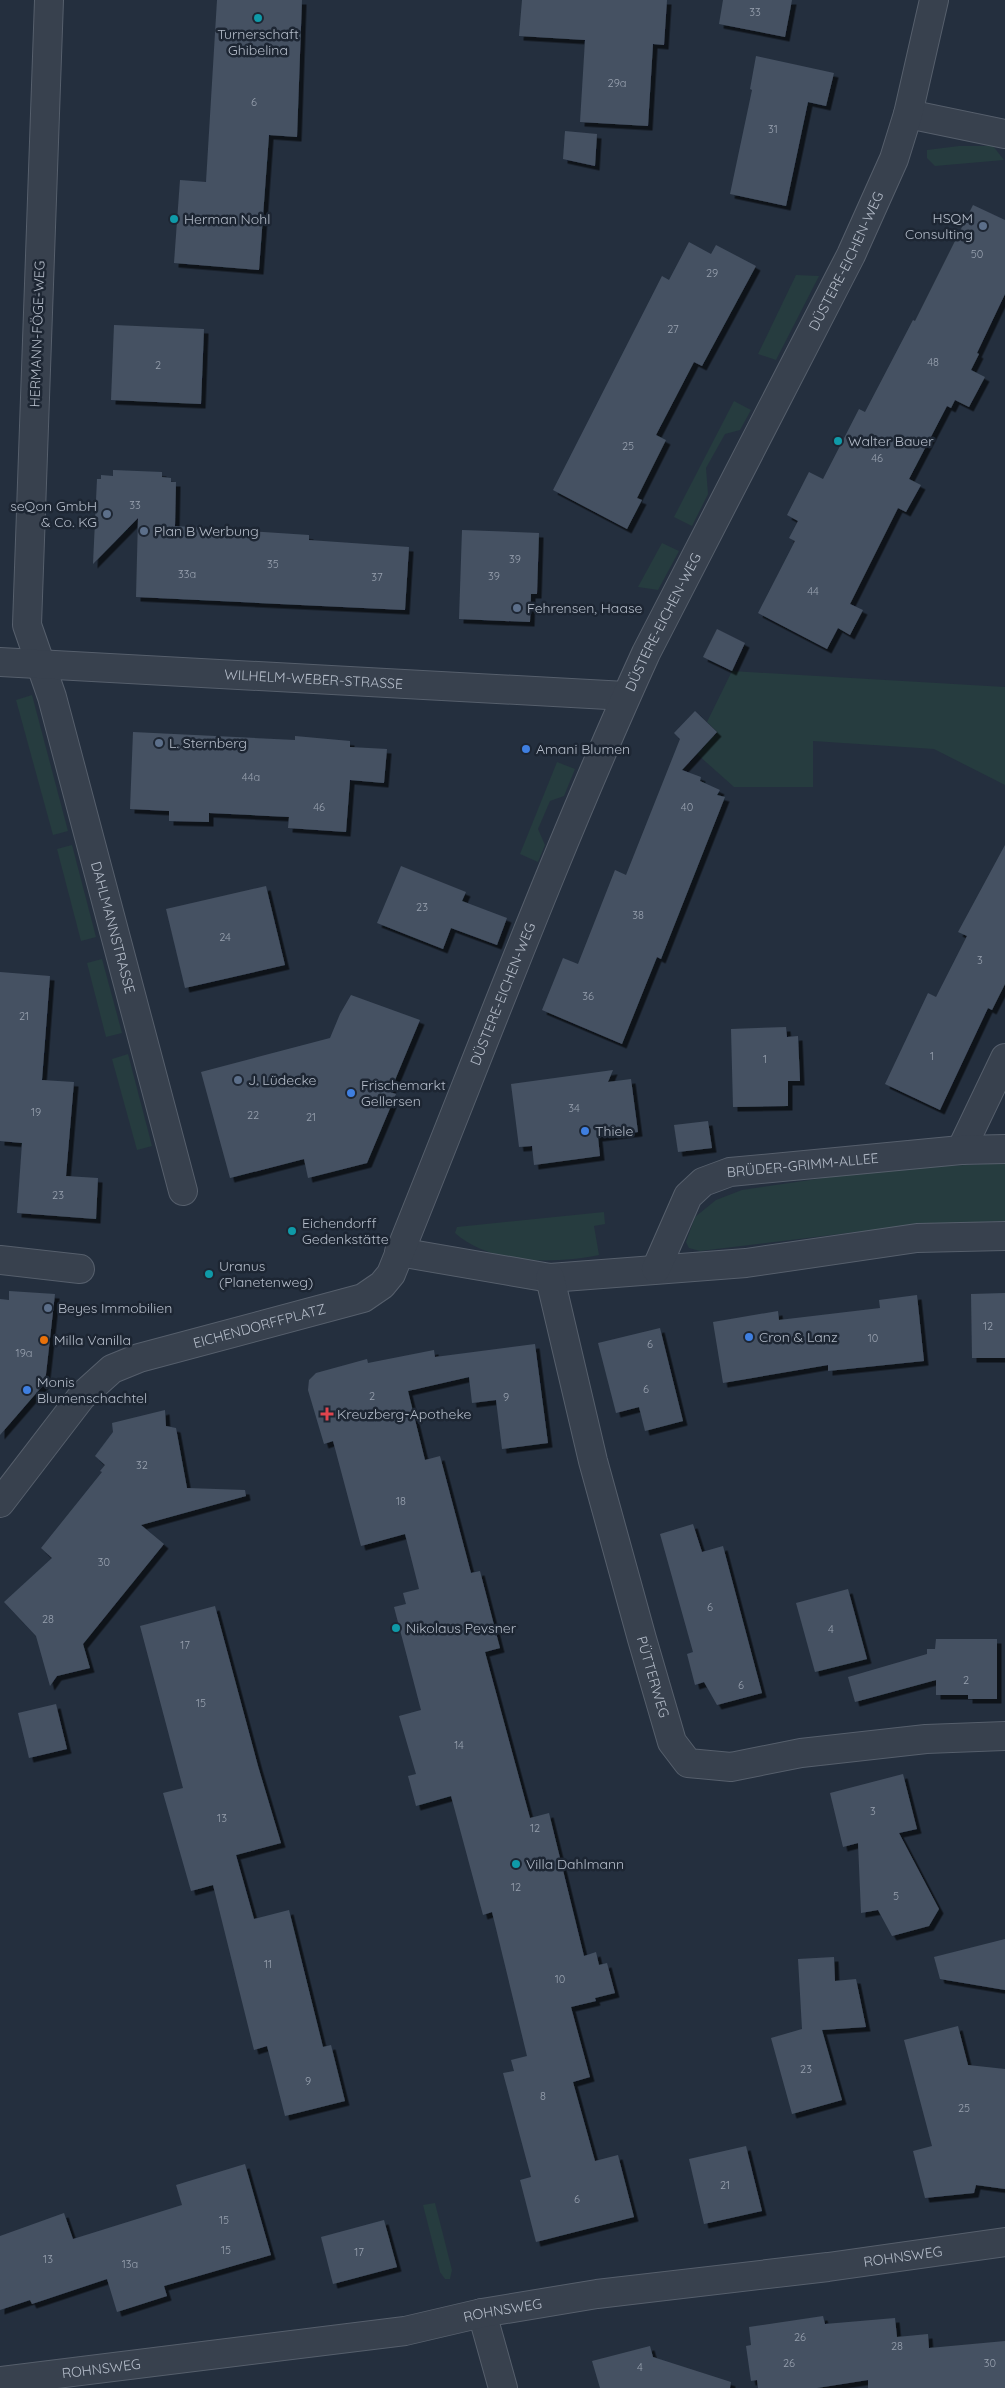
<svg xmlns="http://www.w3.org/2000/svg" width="1005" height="2388" font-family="Quicksand,sans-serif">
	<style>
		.green { fill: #263c3f }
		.building { fill: #455162; filter: url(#shadow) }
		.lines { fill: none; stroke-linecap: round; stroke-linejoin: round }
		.minor-casing { stroke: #565f6c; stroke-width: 30 }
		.minor { stroke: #38414e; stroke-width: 28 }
		.culture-dot { fill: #0f9aa8; stroke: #1d2633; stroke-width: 2 }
		.service-dot { fill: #5c6f8a; stroke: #1d2633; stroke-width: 2 }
		.shop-dot { fill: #3f7fe0; stroke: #1d2633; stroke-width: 2 }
		.food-dot { fill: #e8710a; stroke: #1d2633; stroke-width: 2 }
		.health-dot { fill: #e0444e; stroke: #1d2633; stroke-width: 2 }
		.labels { text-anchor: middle; stroke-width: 5; stroke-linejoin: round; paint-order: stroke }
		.number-label { font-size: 11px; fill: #98a1af }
		.poi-label { font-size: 14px; fill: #b4bcc9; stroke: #1d2633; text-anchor: start }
		.street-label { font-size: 14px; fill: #b4bcc9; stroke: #1d2633 }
	</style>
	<defs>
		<filter id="shadow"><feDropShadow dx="4.5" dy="4.5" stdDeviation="0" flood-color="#0009"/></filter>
	</defs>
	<rect width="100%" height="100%" fill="#242f3e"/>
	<g class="green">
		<path d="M 959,146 L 993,146 L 1004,160 L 935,166 L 927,158 L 927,150 Z"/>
		<path d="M 796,275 L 819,276 L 776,360 L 758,354 Z"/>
		<path d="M 734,401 L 751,410 L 740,430 L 725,434 L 706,468 L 708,494 L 692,526 L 674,517 Z"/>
		<path d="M 662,543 L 679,551 L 658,590 L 638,587 Z"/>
		<path d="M 732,671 L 1005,687 L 1005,785 L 934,749 L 813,741 L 813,787 L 734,787 L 697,754 L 717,732 L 707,722 Z"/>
		<path d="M 32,695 L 68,831 L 53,835 L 16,700 Z"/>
		<path d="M 557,762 L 575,769 L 564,796 L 550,801 L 538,829 L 545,845 L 538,862 L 520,854 Z"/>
		<path d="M 72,845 L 96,937 L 81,941 L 57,849 Z"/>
		<path d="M 102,959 L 122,1033 L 106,1037 L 87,963 Z"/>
		<path d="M 128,1054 L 152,1146 L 137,1150 L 112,1059 Z"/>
		<path d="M 1005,1163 L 1005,1221 L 914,1225 L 700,1251 L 689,1248 L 686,1242 L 695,1217 L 716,1200 L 742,1190 L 885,1169 Z"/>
		<path d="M 604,1212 L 605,1224 L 594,1226 L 599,1255 C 554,1264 491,1265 455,1233 L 457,1227 Z"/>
		<path d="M 435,2203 L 452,2270 L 450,2279 L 445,2279 L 440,2272 L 423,2205 Z"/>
	</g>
	<g class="building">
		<path d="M 217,0 L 302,0 L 297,137 L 269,135 L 259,270 L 174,263 L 180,180 L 206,182 Z"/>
		<path d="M 522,0 L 667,0 L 664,45 L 653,44 L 648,126 L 580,122 L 585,40 L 519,36 Z"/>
		<path d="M 723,0 L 792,0 L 785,37 L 719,24 Z"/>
		<path d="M 756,56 L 834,73 L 826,106 L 808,102 L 786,206 L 730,194 L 752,90 L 750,89 Z"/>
		<path d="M 565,131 L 597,134 L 595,166 L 563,159 Z"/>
		<path d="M 973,205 L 1005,220 L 1005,294 L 977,353 L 979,354 L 971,370 L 985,377 L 969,407 L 955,400 L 951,408 L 947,406 L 909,479 L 921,485 L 906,512 L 898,508 L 850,604 L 863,610 L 850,635 L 838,628 L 827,649 L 758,613 L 795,541 L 789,538 L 798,521 L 787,515 L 809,472 L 823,479 L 859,409 L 865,412 L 913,320 L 915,321 Z"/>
		<path d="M 689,242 L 711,254 L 716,245 L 756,266 L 702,366 L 694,362 L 656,435 L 666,440 L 637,498 L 642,500 L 627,529 L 553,490 L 662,276 L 669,280 Z"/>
		<path d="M 114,325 L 204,329 L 201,404 L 111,400 Z"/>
		<path d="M 113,470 L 162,472 L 162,477 L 171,478 L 171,482 L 176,482 L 175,526 L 309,535 L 309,540 L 409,547 L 405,610 L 136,597 L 138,518 L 93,564 L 97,479 L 101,479 L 101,475 L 113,476 Z"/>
		<path d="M 462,530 L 539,533 L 537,594 L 531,594 L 530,622 L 459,619 Z"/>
		<path d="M 717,629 L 745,643 L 732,671 L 703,657 Z"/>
		<path d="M 695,711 L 717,732 L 682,770 L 701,777 L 700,781 L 720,790 L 717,795 L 725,797 L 661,959 L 657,957 L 622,1044 L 542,1010 L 563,958 L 578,964 L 615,870 L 626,875 L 680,739 L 674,733 Z"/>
		<path d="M 133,732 L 295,740 L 295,736 L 350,741 L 350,747 L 387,749 L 384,783 L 350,780 L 346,832 L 288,828 L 289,817 L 209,813 L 209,822 L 169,821 L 169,811 L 130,809 Z"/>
		<path d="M 1005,845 L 1005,984 L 992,1010 L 988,1008 L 940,1110 L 885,1084 L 928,993 L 936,997 L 967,936 L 958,932 Z"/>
		<path d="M 401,866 L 466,892 L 462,901 L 507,918 L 497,945 L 451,928 L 443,949 L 377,923 Z"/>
		<path d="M 266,886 L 285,965 L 185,988 L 166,909 Z"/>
		<path d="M 0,972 L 50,976 L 42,1080 L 74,1082 L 66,1176 L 98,1178 L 96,1219 L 17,1213 L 22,1143 L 0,1141 Z"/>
		<path d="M 351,995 L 420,1020 L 390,1092 L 396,1094 L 367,1163 L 308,1178 L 304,1159 L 230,1178 L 201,1072 L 330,1038 L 340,1014 Z"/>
		<path d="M 786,1027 L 787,1037 L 798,1036 L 800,1081 L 788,1081 L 788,1106 L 733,1107 L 731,1029 Z"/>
		<path d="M 613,1070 L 608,1082 L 631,1079 L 638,1132 L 598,1137 L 600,1156 L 534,1165 L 532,1146 L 519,1147 L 511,1084 Z"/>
		<path d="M 708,1121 L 712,1148 L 678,1152 L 674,1125 Z"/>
		<path d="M 9,1291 L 55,1294 L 45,1383 L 0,1435 L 0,1299 L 9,1300 Z"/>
		<path d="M 1005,1293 L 1005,1358 L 972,1358 L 971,1294 Z"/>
		<path d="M 917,1295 L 924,1361 L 828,1371 L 828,1365 L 723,1383 L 713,1322 L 778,1311 L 779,1320 L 880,1308 L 879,1300 Z"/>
		<path d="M 660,1328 L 683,1421 L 645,1431 L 639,1407 L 616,1413 L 598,1343 Z"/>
		<path d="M 535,1344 L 548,1443 L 502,1449 L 496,1400 L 472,1403 L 469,1377 L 408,1391 L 425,1460 L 440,1456 L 471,1573 L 480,1571 L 500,1648 L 485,1652 L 530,1818 L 549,1813 L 584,1956 L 596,1952 L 599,1965 L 607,1963 L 615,1993 L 595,1998 L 596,2001 L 571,2007 L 590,2077 L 573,2082 L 595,2161 L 618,2155 L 634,2217 L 536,2242 L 520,2180 L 531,2177 L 503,2073 L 514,2071 L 511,2060 L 527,2056 L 492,1912 L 483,1915 L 451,1796 L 416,1806 L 408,1776 L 416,1774 L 399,1716 L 421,1710 L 394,1607 L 406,1604 L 403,1593 L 419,1589 L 405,1534 L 361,1546 L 333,1441 L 324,1444 L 308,1390 L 309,1380 L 316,1373 L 367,1359 L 368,1363 L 434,1350 L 435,1357 Z"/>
		<path d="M 165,1410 L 166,1426 L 176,1428 L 187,1488 L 245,1490 L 246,1496 L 141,1525 L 164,1544 L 83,1644 L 90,1668 L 57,1676 L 50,1686 L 36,1636 L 4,1602 L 52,1558 L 41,1548 L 102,1472 L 100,1471 L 105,1465 L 95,1456 L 113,1432 L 112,1423 Z"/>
		<path d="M 693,1524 L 702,1552 L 723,1546 L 762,1693 L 717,1705 L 704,1682 L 695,1685 L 687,1654 L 693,1652 L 660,1534 Z"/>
		<path d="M 848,1589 L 867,1659 L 815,1672 L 796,1603 Z"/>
		<path d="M 215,1606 L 258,1766 L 281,1843 L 236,1855 L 254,1919 L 289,1910 L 323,2047 L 331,2045 L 345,2101 L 285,2116 L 267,2046 L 254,2050 L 213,1885 L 191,1891 L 163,1793 L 183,1788 L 140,1626 Z"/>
		<path d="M 936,1639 L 997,1639 L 997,1699 L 968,1699 L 968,1695 L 936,1695 L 936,1680 L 855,1702 L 848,1677 L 927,1654 L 927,1649 L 935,1649 Z"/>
		<path d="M 56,1704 L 67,1749 L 29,1758 L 18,1713 Z"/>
		<path d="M 903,1774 L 917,1829 L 899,1833 L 939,1909 L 929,1926 L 892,1936 L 878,1910 L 861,1913 L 858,1843 L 843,1847 L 830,1793 Z"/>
		<path d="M 1005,1939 L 1005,1990 L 940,1979 L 934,1957 Z"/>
		<path d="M 834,1957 L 835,1981 L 856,1979 L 866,2027 L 822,2030 L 842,2100 L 792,2114 L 771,2038 L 802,2029 L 798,1959 Z"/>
		<path d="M 958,2026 L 968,2065 L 1005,2069 L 1005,2189 L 976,2185 L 974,2193 L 925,2198 L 913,2151 L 932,2146 L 904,2040 Z"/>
		<path d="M 746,2146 L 762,2211 L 704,2224 L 689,2159 Z"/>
		<path d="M 245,2164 L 271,2255 L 164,2286 L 167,2296 L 117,2312 L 107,2279 L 32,2304 L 30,2300 L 0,2310 L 0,2236 L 64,2213 L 73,2239 L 182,2205 L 176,2185 Z"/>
		<path d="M 384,2220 L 397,2267 L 333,2284 L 321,2237 Z"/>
		<path d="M 823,2316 L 825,2324 L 895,2318 L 897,2337 L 928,2334 L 929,2348 L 1005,2341 L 1005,2388 L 868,2388 L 868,2380 L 817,2388 L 758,2388 L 757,2380 L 751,2381 L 746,2346 L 751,2345 L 749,2327 Z"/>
		<path d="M 650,2346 L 653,2357 L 731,2382 L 730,2388 L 600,2388 L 592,2361 Z"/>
	</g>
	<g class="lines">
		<defs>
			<g id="minor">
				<path id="s1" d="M 49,0 L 27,625 L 52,697 L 183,1191"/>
				<path d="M 908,114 L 1005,134"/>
				<path id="s2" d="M 0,662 L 626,696"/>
				<path d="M 961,1150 L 1005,1058"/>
				<path d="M 399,1252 L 550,1278 L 746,1263 L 917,1238 L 1005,1236"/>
				<path d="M 0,1260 L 80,1269"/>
				<path id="s3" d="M 656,1269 L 688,1196 L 703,1182 L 730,1172 L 961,1150 L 1005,1149"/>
				<path id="s4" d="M 550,1278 L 593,1461 L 642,1639 L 672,1742 L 688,1763 L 731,1767 L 801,1753 L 926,1739 L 1005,1736"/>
				<path id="s5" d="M 0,1503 L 82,1396 L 112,1369 L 139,1358 L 363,1298 L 382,1285 L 391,1274 C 475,1067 553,857 646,653 L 851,255 L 894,159 L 908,114 L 934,0"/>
				<path d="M 482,2313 L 503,2388"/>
				<path id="s6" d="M 0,2381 L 405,2331 L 482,2313 L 597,2294 L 828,2267 L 1005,2242"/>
			</g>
		</defs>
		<use href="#minor" class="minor-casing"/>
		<use href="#minor" class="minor"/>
	</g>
	<g class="culture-dot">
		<circle cx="258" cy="18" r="5"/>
		<circle cx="174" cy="219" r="5"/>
		<circle cx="838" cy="441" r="5"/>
		<circle cx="292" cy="1231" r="5"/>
		<circle cx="209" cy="1274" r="5"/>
		<circle cx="396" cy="1628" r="5"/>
		<circle cx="516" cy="1864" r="5"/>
	</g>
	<g class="service-dot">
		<circle cx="983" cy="226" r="5"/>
		<circle cx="107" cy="514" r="5"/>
		<circle cx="144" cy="531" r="5"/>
		<circle cx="517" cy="608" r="5"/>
		<circle cx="159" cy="743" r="5"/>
		<circle cx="238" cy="1080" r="5"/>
		<circle cx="48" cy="1308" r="5"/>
	</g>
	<g class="shop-dot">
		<circle cx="526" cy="749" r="5"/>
		<circle cx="351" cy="1093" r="5"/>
		<circle cx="585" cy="1131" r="5"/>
		<circle cx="749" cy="1337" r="5"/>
		<circle cx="27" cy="1390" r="5"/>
	</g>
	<circle class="food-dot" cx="44" cy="1340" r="5"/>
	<path class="health-dot" d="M324.5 1406.5h5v5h5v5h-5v5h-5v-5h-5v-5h5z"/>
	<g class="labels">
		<g class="number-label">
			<text x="755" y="16">33</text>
			<text x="617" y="87">29a</text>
			<text x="254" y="106">6</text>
			<text x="773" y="133">31</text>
			<text x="977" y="258">50</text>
			<text x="712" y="277">29</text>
			<text x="673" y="333">27</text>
			<text x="933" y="366">48</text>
			<text x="158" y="369">2</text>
			<text x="628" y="450">25</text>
			<text x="877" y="462">46</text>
			<text x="135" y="509">33</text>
			<text x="515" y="563">39</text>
			<text x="273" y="568">35</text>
			<text x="187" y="578">33a</text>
			<text x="494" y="580">39</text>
			<text x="377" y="581">37</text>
			<text x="813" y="595">44</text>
			<text x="251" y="781">44a</text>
			<text x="319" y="811">46</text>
			<text x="687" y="811">40</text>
			<text x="422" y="911">23</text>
			<text x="638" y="919">38</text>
			<text x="225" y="941">24</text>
			<text x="980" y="964">3</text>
			<text x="588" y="1000">36</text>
			<text x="24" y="1020">21</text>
			<text x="932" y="1060">1</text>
			<text x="765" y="1063">1</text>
			<text x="574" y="1112">34</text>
			<text x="36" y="1116">19</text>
			<text x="253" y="1119">22</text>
			<text x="311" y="1121">21</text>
			<text x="58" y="1199">23</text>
			<text x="988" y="1330">12</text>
			<text x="873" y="1342">10</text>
			<text x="650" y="1348">6</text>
			<text x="24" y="1357">19a</text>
			<text x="646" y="1393">6</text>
			<text x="372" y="1400">2</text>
			<text x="506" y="1401">9</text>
			<text x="142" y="1469">32</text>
			<text x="401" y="1505">18</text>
			<text x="104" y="1566">30</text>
			<text x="710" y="1611">6</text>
			<text x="48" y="1623">28</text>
			<text x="831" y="1633">4</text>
			<text x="185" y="1649">17</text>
			<text x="966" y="1684">2</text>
			<text x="741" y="1689">6</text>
			<text x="201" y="1707">15</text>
			<text x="459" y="1749">14</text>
			<text x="873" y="1815">3</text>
			<text x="222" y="1822">13</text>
			<text x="535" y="1832">12</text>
			<text x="516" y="1891">12</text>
			<text x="896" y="1900">5</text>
			<text x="268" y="1968">11</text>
			<text x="560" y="1983">10</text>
			<text x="806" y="2073">23</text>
			<text x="308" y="2085">9</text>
			<text x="543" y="2100">8</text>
			<text x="964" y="2112">25</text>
			<text x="725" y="2189">21</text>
			<text x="577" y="2203">6</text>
			<text x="224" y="2224">15</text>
			<text x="226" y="2254">15</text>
			<text x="359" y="2256">17</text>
			<text x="48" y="2263">13</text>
			<text x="130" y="2268">13a</text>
			<text x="800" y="2341">26</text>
			<text x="897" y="2350">28</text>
			<text x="789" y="2367">26</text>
			<text x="990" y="2367">30</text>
			<text x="640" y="2371">4</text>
		</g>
		<g class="poi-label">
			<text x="258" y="39" text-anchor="middle">Turnerschaft<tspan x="258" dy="16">Ghibelina</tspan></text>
			<text x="973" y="223" text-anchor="end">HSQM<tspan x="973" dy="16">Consulting</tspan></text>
			<text x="184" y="224">Herman Nohl</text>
			<text x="848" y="446">Walter Bauer</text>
			<text x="97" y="511" text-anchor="end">seQon GmbH<tspan x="97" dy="16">&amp; Co. KG</tspan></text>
			<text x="154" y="536">Plan B Werbung</text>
			<text x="527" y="613">Fehrensen, Haase</text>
			<text x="169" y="748">L. Sternberg</text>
			<text x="536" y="754">Amani Blumen</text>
			<text x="248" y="1085">J. Lüdecke</text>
			<text x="361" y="1090">Frischemarkt<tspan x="361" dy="16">Gellersen</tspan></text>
			<text x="595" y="1136">Thiele</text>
			<text x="302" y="1228">Eichendorff<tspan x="302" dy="16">Gedenkstätte</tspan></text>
			<text x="219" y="1271">Uranus<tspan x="219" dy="16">(Planetenweg)</tspan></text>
			<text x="58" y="1313">Beyes Immobilien</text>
			<text x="759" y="1342">Cron &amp; Lanz</text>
			<text x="54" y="1345">Milla Vanilla</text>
			<text x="37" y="1387">Monis<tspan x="37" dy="16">Blumenschachtel</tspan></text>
			<text x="337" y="1419">Kreuzberg-Apotheke</text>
			<text x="406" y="1633">Nikolaus Pevsner</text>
			<text x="526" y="1869">Villa Dahlmann</text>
		</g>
		<g class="street-label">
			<text dy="5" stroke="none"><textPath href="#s5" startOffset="1585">DÜSTERE-EICHEN-WEG</textPath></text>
			<text transform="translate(37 334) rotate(-88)" y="5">HERMANN-FÖGE-WEG</text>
			<text dy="5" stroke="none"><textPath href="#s5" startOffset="1180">DÜSTERE-EICHEN-WEG</textPath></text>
			<text dy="5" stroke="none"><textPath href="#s2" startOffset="314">WILHELM-WEBER-STRASSE</textPath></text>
			<text dy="5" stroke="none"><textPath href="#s1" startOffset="940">DAHLMANNSTRASSE</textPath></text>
			<text dy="5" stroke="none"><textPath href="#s5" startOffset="775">DÜSTERE-EICHEN-WEG</textPath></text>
			<text dy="5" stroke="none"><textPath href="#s3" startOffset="202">BRÜDER-GRIMM-ALLEE</textPath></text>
			<text dy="5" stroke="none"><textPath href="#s5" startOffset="329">EICHENDORFFPLATZ</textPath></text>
			<text dy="5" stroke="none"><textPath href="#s4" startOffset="412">PÜTTERWEG</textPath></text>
			<text dy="5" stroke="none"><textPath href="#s6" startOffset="912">ROHNSWEG</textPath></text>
			<text dy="5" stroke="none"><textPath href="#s6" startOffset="508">ROHNSWEG</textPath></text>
			<text dy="5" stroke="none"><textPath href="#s6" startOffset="102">ROHNSWEG</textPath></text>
		</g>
	</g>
</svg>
